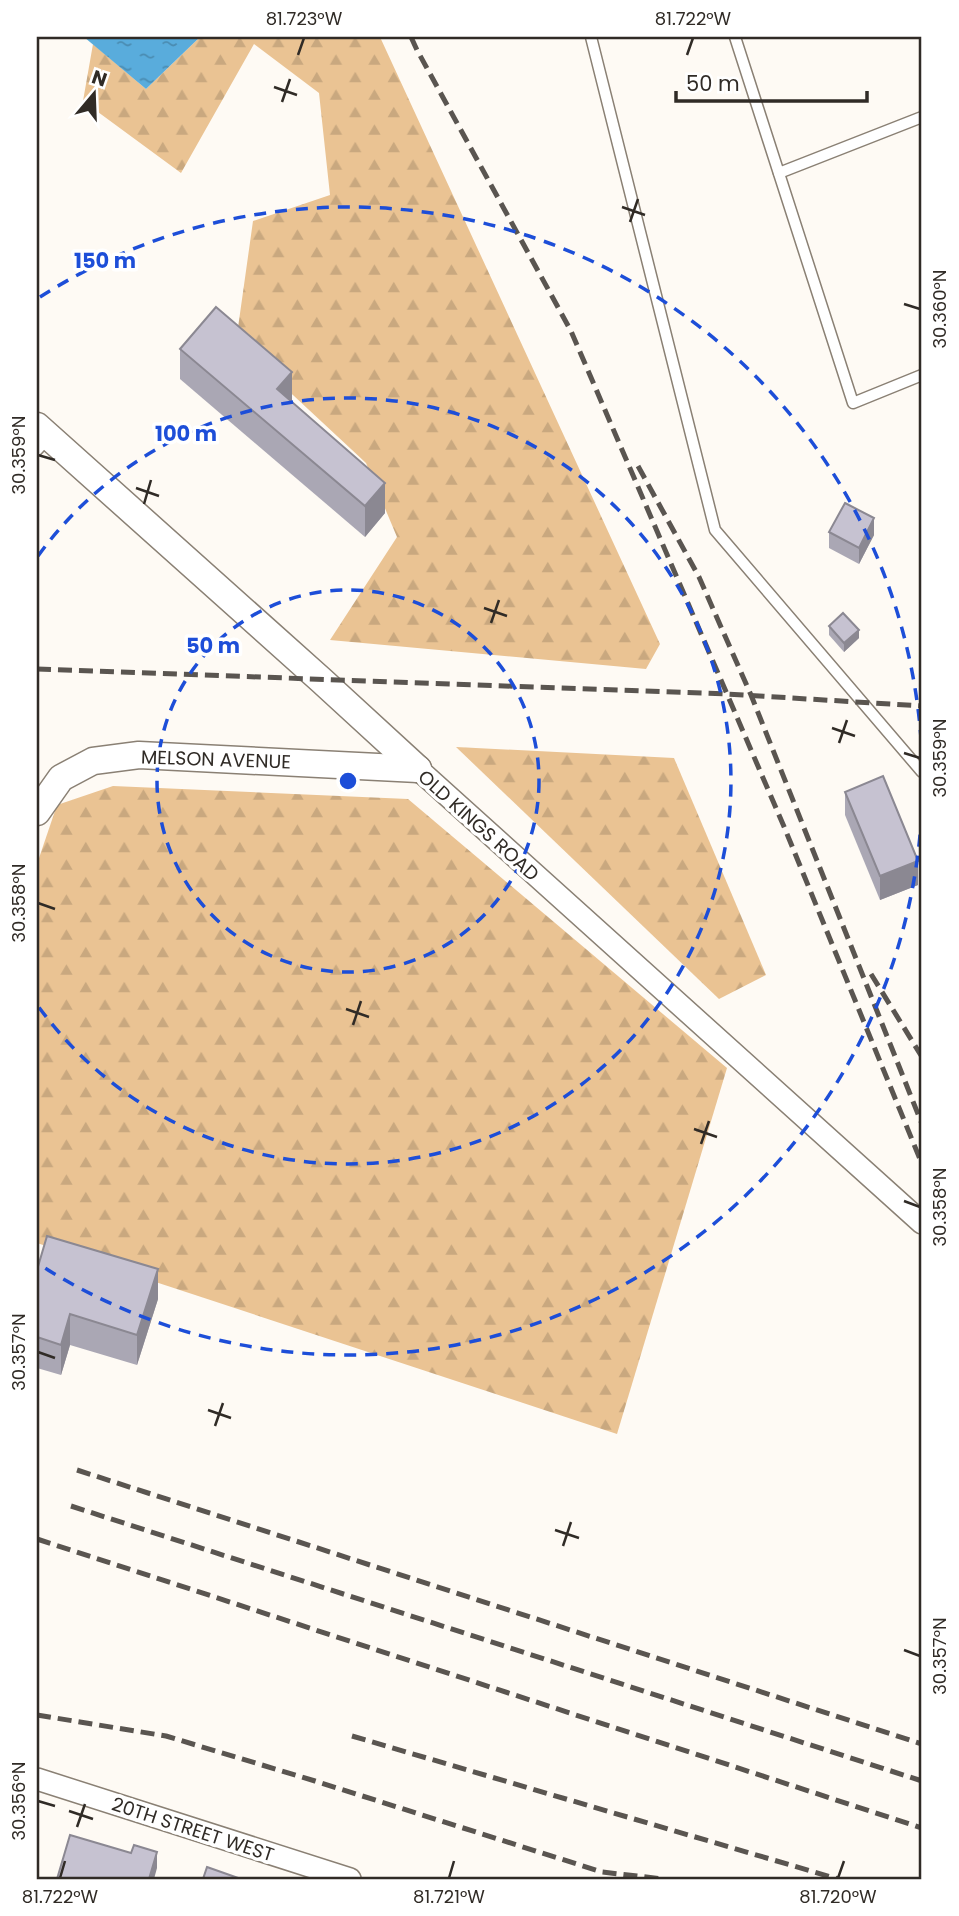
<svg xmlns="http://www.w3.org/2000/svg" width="959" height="1916" font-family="Poppins,sans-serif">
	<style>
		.forest { fill: url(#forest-firs) }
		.water { fill: url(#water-ripples) }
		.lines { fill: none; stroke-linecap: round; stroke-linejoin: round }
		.service-casing { stroke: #8a8074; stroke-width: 13 }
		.minor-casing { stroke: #8a8074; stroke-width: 24 }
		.tertiary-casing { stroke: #8a8074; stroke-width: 29 }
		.service { stroke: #fff; stroke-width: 10 }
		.minor { stroke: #fff; stroke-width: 21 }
		.tertiary { stroke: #fff; stroke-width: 26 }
		.rail { stroke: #5a5550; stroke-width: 5; stroke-dasharray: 14 7; stroke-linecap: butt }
		.wall { fill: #aaa7b4 }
		.shaded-wall { fill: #8b8892 }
		.building { fill: #c6c2d1; stroke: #8b8892; stroke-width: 2 }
		.ticks { fill: none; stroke: #302b26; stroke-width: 2.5 }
		.ring { fill: none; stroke: #1d4ed8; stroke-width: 3.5; stroke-dasharray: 12 9 }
		.labels { text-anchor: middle; stroke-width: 7; stroke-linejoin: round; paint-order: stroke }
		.street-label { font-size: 19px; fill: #302b26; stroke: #fff }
		.centre { fill: #1d4ed8; stroke: #fff; stroke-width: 3.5 }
		.ring-label { font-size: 21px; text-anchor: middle; font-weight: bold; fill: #1d4ed8; stroke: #fff; stroke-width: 7; stroke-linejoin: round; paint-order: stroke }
		.neatline { fill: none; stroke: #302b26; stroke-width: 2.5 }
		.ticks-label { font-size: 18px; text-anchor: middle; fill: #302b26 }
	</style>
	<defs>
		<pattern id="forest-firs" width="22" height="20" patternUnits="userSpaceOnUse" patternTransform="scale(1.75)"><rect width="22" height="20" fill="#eac393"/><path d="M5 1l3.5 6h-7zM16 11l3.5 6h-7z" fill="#c9a87f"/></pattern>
		<pattern id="water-ripples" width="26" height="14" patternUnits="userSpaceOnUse" patternTransform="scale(1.75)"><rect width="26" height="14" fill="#59acdc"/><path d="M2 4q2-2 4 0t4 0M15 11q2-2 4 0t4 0" fill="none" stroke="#4a8cb2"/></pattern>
	</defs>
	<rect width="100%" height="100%" fill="#fefaf4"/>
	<g class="forest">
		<path d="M 200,37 L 380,37 L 660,644 L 646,669 L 330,640 L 397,537 L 366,463 L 236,342 L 253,221 L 330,195 L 319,93 L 254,44 L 181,173 L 83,101 L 93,44 L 146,89 Z"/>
		<path d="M 456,747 L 674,758 L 766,975 L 719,999 Z"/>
		<path d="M 113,786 L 408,799 L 727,1068 L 617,1434 L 37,1243 L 37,864 L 57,805 Z"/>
	</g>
	<path class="water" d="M 84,37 L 200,37 L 146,89 Z"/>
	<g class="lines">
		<defs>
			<g id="service">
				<path d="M 591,37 L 715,530 L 922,772"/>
				<path d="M 735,37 L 853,403 L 922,375"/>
				<path d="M 779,173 L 922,117"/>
				<path d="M 37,450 L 49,437"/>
			</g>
			<g id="minor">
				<path d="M 418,769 L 922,1223"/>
				<path d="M 37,1779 L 350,1879"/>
			</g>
			<g id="tertiary">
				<path d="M 37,426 L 321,680 L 418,769"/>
				<path d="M 37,812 L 61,778 L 93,761 L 139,755 L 418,769"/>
			</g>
		</defs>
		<use href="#service" class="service-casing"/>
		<use href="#minor" class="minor-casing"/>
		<use href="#tertiary" class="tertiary-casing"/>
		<use href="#service" class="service"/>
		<use href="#minor" class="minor"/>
		<use href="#tertiary" class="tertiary"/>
		<g class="rail">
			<path d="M 411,37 L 417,50 L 571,331 L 785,829 L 922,1164"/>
			<path d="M 638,466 L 699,577 L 751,695 L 922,1124"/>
			<path d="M 37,669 L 727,694 L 922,706"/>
			<path d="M 871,974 L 922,1057"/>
			<path d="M 77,1470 L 922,1744"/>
			<path d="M 71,1506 L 922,1781"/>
			<path d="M 37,1539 L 922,1828"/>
			<path d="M 37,1715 L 166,1736 L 315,1781 L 602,1872 L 663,1879"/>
			<path d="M 352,1736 L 838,1879"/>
		</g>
	</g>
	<g class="wall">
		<path d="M 180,349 L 292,403 L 385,513 L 365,537 L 180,379 Z"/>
		<path d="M 829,532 L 874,535 L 859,564 L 829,548 Z"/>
		<path d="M 829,626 L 859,638 L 844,652 L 829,635 Z"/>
		<path d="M 845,792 L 918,885 L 880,900 L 845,815 Z"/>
		<path d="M 37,1270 L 158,1299 L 137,1365 L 70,1345 L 61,1375 L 37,1368 Z"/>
	</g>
	<g class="shaded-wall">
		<path d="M 292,372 L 292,402 L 277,389 Z"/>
		<path d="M 385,483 L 385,513 L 365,537 L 365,506 Z"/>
		<path d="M 874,518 L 874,535 L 859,564 L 859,548 Z"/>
		<path d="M 859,630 L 859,638 L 844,652 L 844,643 Z"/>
		<path d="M 918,861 L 918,885 L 880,900 L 880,876 Z"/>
		<path d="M 158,1269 L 158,1299 L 137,1365 L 137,1335 Z"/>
		<path d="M 70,1314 L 70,1345 L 61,1375 L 61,1345 Z"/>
		<path d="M 157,1852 L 157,1868 L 154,1879 L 149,1879 Z"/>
	</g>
	<g class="building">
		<path d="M 216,307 L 292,372 L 277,389 L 385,483 L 365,506 L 180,349 Z"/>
		<path d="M 845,503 L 874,518 L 859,548 L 829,532 Z"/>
		<path d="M 843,613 L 859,630 L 844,643 L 829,626 Z"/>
		<path d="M 883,776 L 918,861 L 880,876 L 845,792 Z"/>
		<path d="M 47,1236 L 158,1269 L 137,1335 L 70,1314 L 61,1345 L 37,1337 L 37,1270 Z"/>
		<path d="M 70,1835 L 131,1853 L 134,1845 L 157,1852 L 149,1879 L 57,1879 Z"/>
		<path d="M 207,1867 L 241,1879 L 203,1879 Z"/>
	</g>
	<path class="ticks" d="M 298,55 L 304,38M 687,55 L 693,38M 274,87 L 297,95M 282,102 L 290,79M 622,207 L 645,215M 630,222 L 638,199M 904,304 L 920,309M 38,455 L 55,460M 136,488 L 159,496M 144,504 L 151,480M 484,608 L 507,616M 491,623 L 499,600M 832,728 L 855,736M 839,743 L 847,720M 904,753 L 920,758M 38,903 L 55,909M 346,1009 L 369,1017M 353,1025 L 361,1001M 694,1129 L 717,1137M 701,1144 L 709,1121M 904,1201 L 920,1207M 38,1352 L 55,1358M 208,1410 L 231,1418M 215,1426 L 223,1403M 555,1530 L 579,1538M 563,1546 L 571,1522M 904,1650 L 920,1656M 38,1801 L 55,1806M 69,1811 L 93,1819M 77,1827 L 85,1804M 60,1878 L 65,1861M 449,1878 L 454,1861M 838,1878 L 844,1861"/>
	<g class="ring">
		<circle cx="348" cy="781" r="191"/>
		<path d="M38 556A383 383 0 1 1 38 1006"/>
		<path d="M40 297A574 574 0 1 1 40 1265"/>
	</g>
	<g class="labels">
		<g class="street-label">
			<text transform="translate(216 759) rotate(2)" y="7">MELSON AVENUE</text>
			<text transform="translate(479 825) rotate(42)" y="7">OLD KINGS ROAD</text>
			<text transform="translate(193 1829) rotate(18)" y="7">20TH STREET WEST</text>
		</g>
	</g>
	<circle cx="348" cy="781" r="10" class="centre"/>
	<g class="ring-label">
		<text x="105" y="268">150 m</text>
		<text x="186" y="441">100 m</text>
		<text x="213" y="653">50 m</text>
	</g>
	<rect width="959" height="1916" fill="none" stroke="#ffffff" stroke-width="77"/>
	<g transform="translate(94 94) rotate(19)" stroke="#ffffff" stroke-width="5" paint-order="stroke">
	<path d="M0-5L12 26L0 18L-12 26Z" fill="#302b26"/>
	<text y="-10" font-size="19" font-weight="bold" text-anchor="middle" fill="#302b26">N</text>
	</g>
	<path d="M676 91v10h191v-10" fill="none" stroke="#302b26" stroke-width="3.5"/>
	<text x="686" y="91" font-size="21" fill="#302b26" stroke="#ffffff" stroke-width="5" paint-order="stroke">50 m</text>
	<rect x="38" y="38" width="882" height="1840" class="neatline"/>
	<g class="ticks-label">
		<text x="304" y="25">81.723°W</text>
		<text x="693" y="25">81.722°W</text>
		<text transform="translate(940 309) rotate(-90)" y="6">30.360°N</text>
		<text transform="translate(19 455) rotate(-90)" y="6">30.359°N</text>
		<text transform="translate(940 758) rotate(-90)" y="6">30.359°N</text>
		<text transform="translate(19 903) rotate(-90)" y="6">30.358°N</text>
		<text transform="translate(940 1207) rotate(-90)" y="6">30.358°N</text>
		<text transform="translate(19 1352) rotate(-90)" y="6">30.357°N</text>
		<text transform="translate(940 1656) rotate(-90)" y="6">30.357°N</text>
		<text transform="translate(19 1801) rotate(-90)" y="6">30.356°N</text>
		<text x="60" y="1903">81.722°W</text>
		<text x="449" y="1903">81.721°W</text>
		<text x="838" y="1903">81.720°W</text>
	</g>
</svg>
